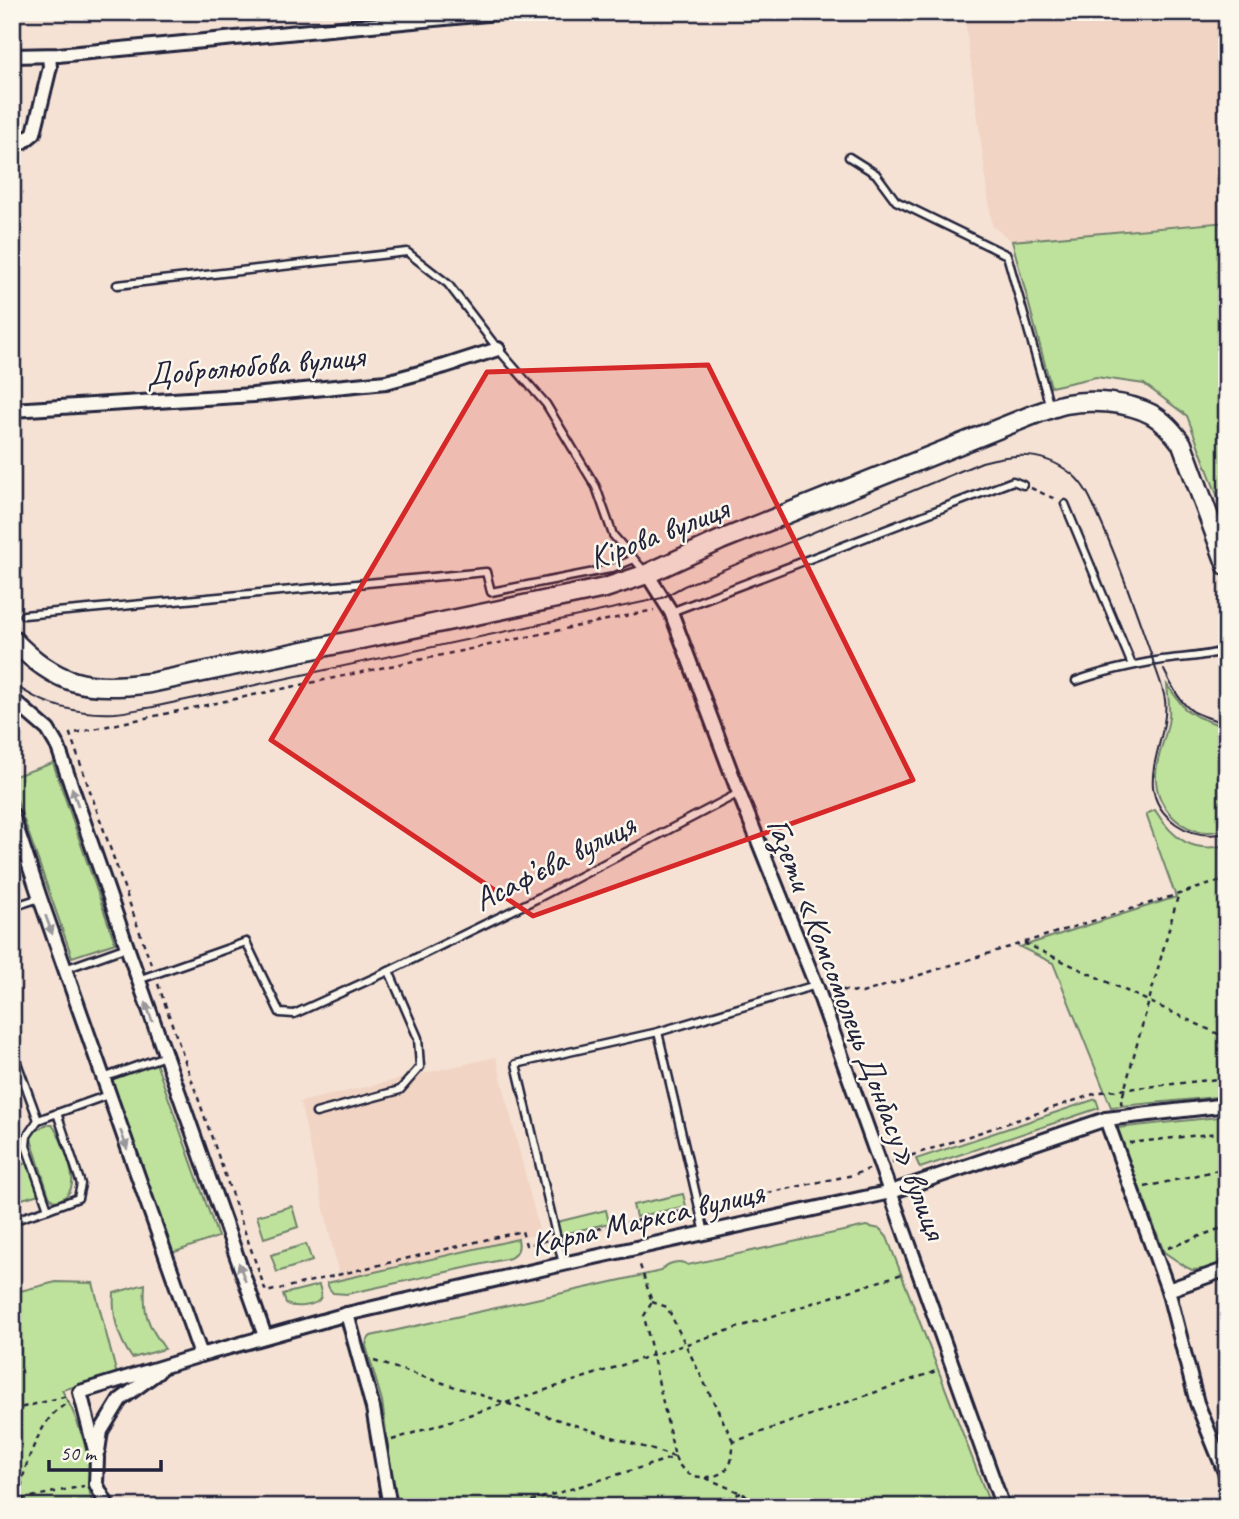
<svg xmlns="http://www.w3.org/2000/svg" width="1239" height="1519" font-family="Caveat,sans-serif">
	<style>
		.built { fill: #f1d4c3 }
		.green { fill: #bee29c; stroke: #70826c; stroke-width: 2 }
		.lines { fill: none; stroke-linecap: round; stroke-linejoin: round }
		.lane-casing { stroke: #22223b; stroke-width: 11 }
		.street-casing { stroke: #22223b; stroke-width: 18 }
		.secondary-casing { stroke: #22223b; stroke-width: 23 }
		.path { stroke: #22223b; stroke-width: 2.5; stroke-dasharray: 5 5; stroke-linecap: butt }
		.lane { stroke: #fbf7ec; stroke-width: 6 }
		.street { stroke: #fbf7ec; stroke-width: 12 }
		.secondary { stroke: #fbf7ec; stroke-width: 18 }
		.tram { stroke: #22223b; stroke-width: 2 }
		.oneway { fill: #99979c }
		.marked { fill: #d62828; fill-opacity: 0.2; stroke: #d62828; stroke-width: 5; stroke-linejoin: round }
		.labels { text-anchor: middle; stroke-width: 5; stroke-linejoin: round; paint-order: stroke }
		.street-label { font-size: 33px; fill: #22223b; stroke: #fbf7ec }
	</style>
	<rect width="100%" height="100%" fill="#f5e2d4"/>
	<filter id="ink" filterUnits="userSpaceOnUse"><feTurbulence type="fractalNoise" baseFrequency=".0143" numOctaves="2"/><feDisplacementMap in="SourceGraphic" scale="14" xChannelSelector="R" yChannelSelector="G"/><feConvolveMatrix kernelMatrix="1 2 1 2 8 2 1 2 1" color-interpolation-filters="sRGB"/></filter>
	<g filter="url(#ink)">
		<g class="built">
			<path d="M 964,12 L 1227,12 L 1227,222 L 1012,241 L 992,226 Z"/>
			<path d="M 496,1057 L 540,1234 L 340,1280 L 300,1102 Z"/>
		</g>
		<g class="green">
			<path d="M 1227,222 L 1227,521 L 1187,416 L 1144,384 L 1096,377 L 1051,387 L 1012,241 Z"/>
			<path d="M 1167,685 L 1185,709 L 1198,717 L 1227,728 L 1227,829 L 1225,830 C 1220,830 1214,832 1209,832 C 1179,832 1155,805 1156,775 C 1156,756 1167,737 1169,717 C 1170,707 1168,695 1167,685 Z"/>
			<path d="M 53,763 L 115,943 L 72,957 L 12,786 L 12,777 Z"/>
			<path d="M 1155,810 C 1172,838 1192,854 1227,845 L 1227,1096 L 1111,1107 L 1053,963 L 1020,947 L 1176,897 L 1146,814 Z"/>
			<path d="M 156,1063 L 218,1237 L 172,1253 L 110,1079 Z"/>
			<path d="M 1096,1099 L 1099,1108 L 920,1168 L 916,1159 Z"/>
			<path d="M 1227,1116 L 1227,1262 L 1205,1269 L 1192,1270 L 1186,1267 L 1164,1252 L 1117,1128 Z"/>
			<path d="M 45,1125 L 52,1125 L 55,1129 C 62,1141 74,1171 72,1184 C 71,1190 68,1195 63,1198 C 56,1203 53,1201 49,1196 L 31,1139 L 31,1134 Z"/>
			<path d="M 27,1163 L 39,1194 L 12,1202 L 12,1168 Z"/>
			<path d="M 683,1194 L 686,1206 L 636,1217 L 633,1205 Z"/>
			<path d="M 292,1206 L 298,1227 L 264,1238 L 257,1216 Z"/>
			<path d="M 606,1210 L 609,1223 L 560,1235 L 557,1222 Z"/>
			<path d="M 866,1226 L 880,1229 L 887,1237 L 991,1507 L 396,1507 L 382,1401 L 366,1346 L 367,1340 L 371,1336 L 661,1271 C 666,1263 680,1259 688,1265 Z"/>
			<path d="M 518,1239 C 520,1248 518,1253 510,1258 L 347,1294 L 333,1293 L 329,1288 L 327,1283 Z"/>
			<path d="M 306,1244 L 312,1261 L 277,1272 L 271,1255 Z"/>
			<path d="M 56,1282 L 93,1283 L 117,1375 L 62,1390 C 74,1411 83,1434 88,1458 C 92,1476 85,1487 94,1507 L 12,1507 L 12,1293 Z"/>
			<path d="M 145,1284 C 143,1314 147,1324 165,1349 L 132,1358 C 118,1338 112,1317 114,1293 Z"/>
			<path d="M 319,1285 C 320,1289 322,1293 321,1297 C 317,1307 295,1308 286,1304 L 283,1294 Z"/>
		</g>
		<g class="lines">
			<defs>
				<g id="lane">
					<path d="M 849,157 L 876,174 L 896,201 L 1007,255 L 1050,407"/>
					<path d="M 117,285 L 407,252 L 448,284 L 498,349 L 546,404 L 596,487 L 613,535 L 646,573"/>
					<path d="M 1065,504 L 1132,665"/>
					<path d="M 671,612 L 1013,481 L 1023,485"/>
					<path d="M 24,615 L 486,572 L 491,592 L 610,569 L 634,559"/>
					<path d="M 1076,681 C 1104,671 1132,665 1162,660 C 1184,657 1205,657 1227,650"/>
					<path d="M 12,907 L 40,898"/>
					<path d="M 65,969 L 127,947"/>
					<path d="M 138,980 L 246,942 L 280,1013 L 294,1014 L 389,971"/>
					<path d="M 658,1032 L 816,985"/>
					<path d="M 12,1049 L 38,1120 L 108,1095"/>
					<path d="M 103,1078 L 165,1056"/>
					<path d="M 316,1113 L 400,1090 L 420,1067 L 418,1038 L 389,971 L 540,897 L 739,793"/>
					<path d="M 38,1120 L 27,1136 L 26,1146 L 48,1209 L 78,1198 L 81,1184 L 57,1113"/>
					<path d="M 12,1221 L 48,1209"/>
					<path d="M 563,1264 L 516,1064 L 658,1032 L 705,1233"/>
				</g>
				<g id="street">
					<path d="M 12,56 L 58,55 L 508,12"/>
					<path d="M 12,144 L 23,142 L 34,133 L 50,67 L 49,56"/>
					<path d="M 12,410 L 253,395 L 386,382 L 445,366 L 498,349"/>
					<path d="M 647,574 L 671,612 L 739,793 L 816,985 L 1003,1507"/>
					<path d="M 12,699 L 48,730 L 58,747 L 127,947 L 265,1336"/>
					<path d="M 12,814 L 40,898 L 201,1355"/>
					<path d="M 1106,1119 L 1168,1290 L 1197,1403 L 1227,1477"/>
					<path d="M 1168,1290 L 1227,1269"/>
					<path d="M 347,1314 L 373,1408 L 390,1507"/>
					<path d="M 98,1451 L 101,1431 L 120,1400 L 158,1372"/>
					<path d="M 108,1507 L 96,1484 L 97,1458 L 80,1392 L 201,1355 L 347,1314 L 563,1264 L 891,1192 L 1106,1119 L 1227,1105"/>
				</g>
				<path id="secondary" d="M 12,639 C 57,686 87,691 150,683 L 605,588 L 647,574 L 721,540 L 1035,414 C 1045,411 1055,406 1066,404 C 1091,399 1128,402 1151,414 C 1164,421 1173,432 1182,444 L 1227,566"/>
			</defs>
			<use href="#lane" class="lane-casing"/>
			<use href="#street" class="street-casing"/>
			<use href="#secondary" class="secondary-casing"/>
			<g class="path">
				<path d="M 1031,488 L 1057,500"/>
				<path d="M 1024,943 L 1227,1038"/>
				<path d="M 151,964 L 70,734 L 654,610"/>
				<path d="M 158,984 L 266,1292 L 522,1231 L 526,1245 L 548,1240"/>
				<path d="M 832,988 L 862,993 L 1227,879"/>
				<path d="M 1122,1105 L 1121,1102 L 1178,896"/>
				<path d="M 1129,1143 L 1227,1132"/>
				<path d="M 892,1162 L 1100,1092 L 1227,1078"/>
				<path d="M 1145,1187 L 1227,1168"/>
				<path d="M 709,1205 L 853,1175 L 869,1169"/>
				<path d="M 568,1235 L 688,1210"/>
				<path d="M 1168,1248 L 1227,1226"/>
				<path d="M 652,1302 L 667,1307 L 733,1441"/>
				<path d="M 374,1361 L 675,1457 L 644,1316 L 652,1302 L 639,1262"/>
				<path d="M 12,1410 L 67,1396"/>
				<path d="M 392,1440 L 905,1273"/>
				<path d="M 706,1478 L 773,1507"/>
				<path d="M 12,1501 L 84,1486"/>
				<path d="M 23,1507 C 14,1485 37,1432 52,1415 C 57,1410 64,1405 69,1401"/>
				<path d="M 512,1507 L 675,1457 C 678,1464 683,1471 689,1474 C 703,1480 723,1478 730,1464 C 733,1458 733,1448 733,1442 L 939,1370"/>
				<path d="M 709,1507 L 741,1493"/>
			</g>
			<use href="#lane" class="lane"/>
			<use href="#street" class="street"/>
			<use href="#secondary" class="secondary"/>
			<g class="tram">
				<path d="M 1164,670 C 1171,684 1180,704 1194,712 C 1204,717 1216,720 1227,724"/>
				<path d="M 12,682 C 39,705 80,715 115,713 C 127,712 140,709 153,707 L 662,598 L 684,586 L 982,462 C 1016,453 1044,451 1073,475 C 1086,486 1093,504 1100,520 C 1120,564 1135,609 1151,654 C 1155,669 1163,685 1165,700 C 1170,743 1128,789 1176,824 C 1192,835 1208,837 1227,833"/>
			</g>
		</g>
		<defs><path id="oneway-solid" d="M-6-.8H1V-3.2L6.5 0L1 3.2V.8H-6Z" transform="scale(1.75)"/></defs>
		<g class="oneway">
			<use href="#oneway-solid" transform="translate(75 797) rotate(-109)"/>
			<use href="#oneway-solid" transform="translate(49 925) rotate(70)"/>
			<use href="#oneway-solid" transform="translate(149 1012) rotate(-109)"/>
			<use href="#oneway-solid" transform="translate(124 1140) rotate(70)"/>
			<use href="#oneway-solid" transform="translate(242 1272) rotate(-110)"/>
		</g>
	</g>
	<path class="marked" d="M 708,365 L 913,780 L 533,916 L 271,740 L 487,372 Z"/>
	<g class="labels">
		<g class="street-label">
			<text transform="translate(255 364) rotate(-5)" y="12">Добролюбова вулиця</text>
			<text transform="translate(658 532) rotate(-21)" y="12">Кірова вулиця</text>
			<text transform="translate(554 861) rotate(-27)" y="12">Асаф’єва вулиця</text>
			<text transform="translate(858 1028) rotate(69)" y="12">Газети «Комсомолець Донбасу» вулиця</text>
			<text transform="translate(647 1217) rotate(-13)" y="12">Карла Маркса вулиця</text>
		</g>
	</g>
	<rect width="1239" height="1519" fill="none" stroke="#fbf7ec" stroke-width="42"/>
	<rect x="21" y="21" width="1197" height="1477" fill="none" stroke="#22223b" stroke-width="2.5" filter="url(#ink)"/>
	<path d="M49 1460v10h112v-10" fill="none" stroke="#22223b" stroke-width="3.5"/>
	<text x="60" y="1460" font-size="21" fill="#22223b" stroke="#fbf7ec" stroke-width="5" paint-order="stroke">50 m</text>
</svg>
